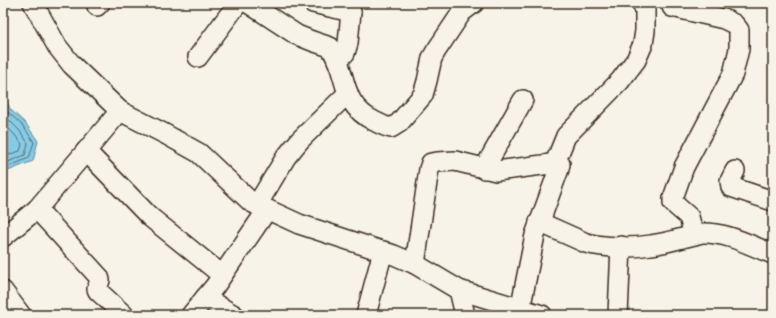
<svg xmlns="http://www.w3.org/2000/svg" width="776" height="318" font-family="'Architects Daughter',sans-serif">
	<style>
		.water { fill: #85cbe6; stroke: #678b96 }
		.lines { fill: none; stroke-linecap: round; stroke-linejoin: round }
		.shore { stroke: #596a6e; stroke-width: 1 }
		.minor-casing { stroke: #3b2a1e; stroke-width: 22 }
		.minor { stroke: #f7f3e8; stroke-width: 19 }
	</style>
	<rect width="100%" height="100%" fill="#f7f3e8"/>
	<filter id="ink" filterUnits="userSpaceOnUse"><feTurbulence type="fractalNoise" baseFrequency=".025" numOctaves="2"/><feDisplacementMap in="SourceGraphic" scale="8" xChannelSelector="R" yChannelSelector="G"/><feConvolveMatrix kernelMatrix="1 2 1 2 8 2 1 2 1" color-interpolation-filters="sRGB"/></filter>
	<g filter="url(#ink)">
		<path class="water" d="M 3,90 L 10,109 L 26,124 L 38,141 L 33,161 L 3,173 Z"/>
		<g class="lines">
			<g class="shore">
				<path d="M 3,101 L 7,111 L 23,126 L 34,142 L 29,158 L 3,169"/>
				<path d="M 3,114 L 19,130 L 28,143 L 25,155 L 3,164"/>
				<path d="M 3,123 L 14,134 L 22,144 L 20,151 L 3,157"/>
			</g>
			<defs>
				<g id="minor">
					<path d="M 33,3 L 57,46 L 72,65 L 120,111 L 165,134 L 199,153 L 251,202 L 299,224 L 394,255 L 415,264 L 459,290 L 542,315"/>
					<path d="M 248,3 L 297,35 L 312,41 L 330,47 C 349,72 338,103 374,121 C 380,124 385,127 391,128 L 399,123 L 423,95 L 427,81 L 432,58 L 436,51 L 462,12 L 474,3"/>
					<path d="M 313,3 L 351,12"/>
					<path d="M 97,6 L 100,3"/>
					<path d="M 672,7 L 724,19 L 734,24 L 739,30 L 739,49 L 733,74 L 684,167 L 673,198 L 673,203 L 689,217 L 694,235"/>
					<path d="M 198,57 L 238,3"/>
					<path d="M 337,60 L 345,53 L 348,43 L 351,12 L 347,3"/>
					<path d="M 86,151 L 150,217 L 222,275"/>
					<path d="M 555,163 L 566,136 L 620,81 L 636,60 L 643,44 L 645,31 L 645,10 L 642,3"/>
					<path d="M 484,169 L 523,100"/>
					<path d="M 735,171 L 730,181 L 731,187 L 773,201"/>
					<path d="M 257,205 L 286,157 L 300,140 L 348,93"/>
					<path d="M 37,209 L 99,277 L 100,280 L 97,289 L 98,291 L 124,315"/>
					<path d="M 539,222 L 586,243 C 605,248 632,248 651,245 C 668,243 685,237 702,233 C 727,232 751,246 773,254"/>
					<path d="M 3,237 L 37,209 L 120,111"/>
					<path d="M 415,264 L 429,169 L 431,163 L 437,162 L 455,161 L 496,171 L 558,163 L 560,164 L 559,169 L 535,235 L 519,315"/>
					<path d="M 459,290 L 465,315"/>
					<path d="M 3,291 L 21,315"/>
					<path d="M 205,298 L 234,315"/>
					<path d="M 191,315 L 215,286 L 267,210"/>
					<path d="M 366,315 L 383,251"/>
					<path d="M 618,315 L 621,246"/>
				</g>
			</defs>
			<use href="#minor" class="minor-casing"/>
			<use href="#minor" class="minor"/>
		</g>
	</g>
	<rect width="776" height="318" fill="none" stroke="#f7f3e8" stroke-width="16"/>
	<rect x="8" y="8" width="760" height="302" fill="none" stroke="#3b2a1e" stroke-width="1.5" filter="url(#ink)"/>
</svg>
